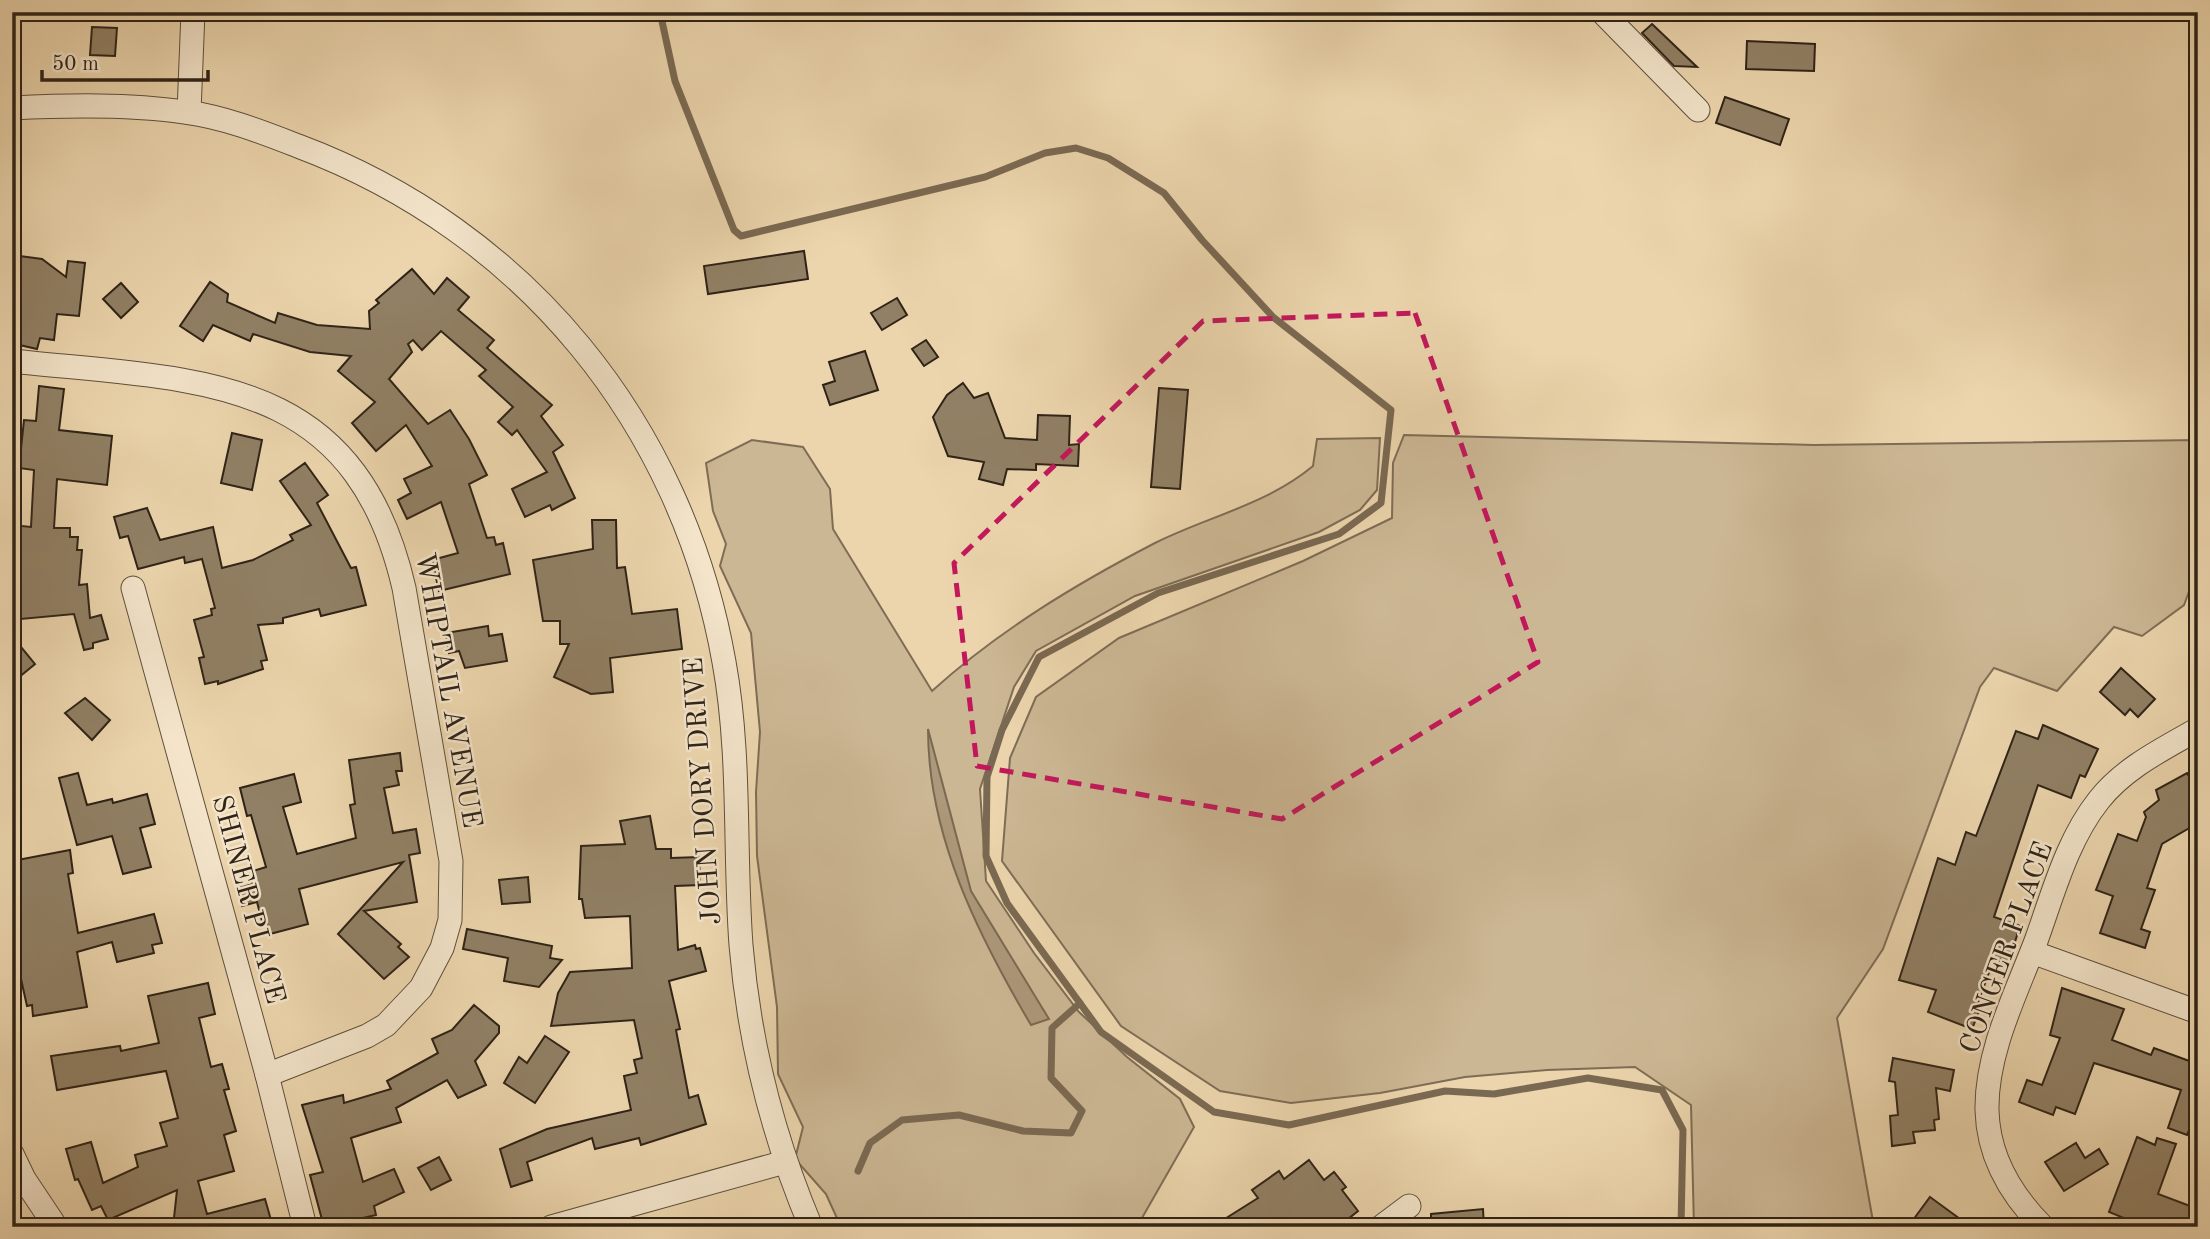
<svg xmlns="http://www.w3.org/2000/svg" width="2210" height="1239" font-family="'Old Standard TT',serif">
	<style>
		.green { fill: #ccb794; stroke: #7e6d56; stroke-width: 2 }
		.water { fill: #ac987a; stroke: #7a6952; stroke-width: 2 }
		.lines { fill: none; stroke-linecap: round; stroke-linejoin: round }
		.stream { stroke: #7a6952; stroke-width: 7 }
		.building { fill: #918065; stroke: #2f2317; stroke-width: 2 }
		.minor-casing { stroke: #5e503c; stroke-width: 25 }
		.minor { stroke: #f3e4ca; stroke-width: 23 }
		.marked { fill: none; stroke: #c2185b; stroke-width: 5; stroke-dasharray: 14 9; stroke-linejoin: round }
		.labels { text-anchor: middle; stroke-width: 5; stroke-linejoin: round; paint-order: stroke }
		.street-label { font-size: 28px; fill: #2f2317; stroke: #f3e4ca }
	</style>
	<rect width="100%" height="100%" fill="#ecd5ad"/>
	<filter id="stains"><feTurbulence type="fractalNoise" baseFrequency=".00286" numOctaves="4"/><feColorMatrix values="0 0 0 0 .2 0 0 0 0 .09 0 0 0 0 .02 0 0 0 .5 -.17"/></filter>
	<radialGradient id="worn" r=".72"><stop offset=".6" stop-color="#630" stop-opacity="0"/><stop offset="1" stop-color="#630" stop-opacity=".3"/></radialGradient>
	<g class="green">
		<path d="M 1404,435 L 1814,445 L 2198,440 L 2198,567 L 2184,605 L 2142,636 L 2114,627 L 2057,691 L 1994,668 L 1980,687 L 1883,949 L 1837,1018 L 1874,1227 L 1694,1227 L 1691,1105 L 1635,1067 L 1547,1070 L 1465,1077 L 1380,1093 L 1291,1103 L 1220,1091 L 1121,1026 L 1002,861 L 1010,758 L 1036,697 L 1119,638 L 1303,561 L 1392,518 L 1393,463 Z"/>
		<path d="M 1380,438 L 1377,490 L 1360,510 L 1319,532 L 1135,596 L 1036,651 L 1014,687 L 980,789 L 986,881 L 1034,953 L 1079,1012 L 1127,1057 L 1180,1099 L 1194,1127 L 1142,1218 L 1116,1227 L 841,1227 L 826,1194 L 795,1159 L 803,1127 L 778,1074 L 777,1007 L 757,856 L 756,792 L 760,732 L 751,633 L 720,566 L 726,544 L 713,511 L 706,463 L 752,440 L 803,447 L 830,489 L 833,529 L 932,691 C 998,631 1076,584 1155,543 C 1209,516 1266,505 1313,466 L 1317,439 Z"/>
	</g>
	<path class="water" d="M 928,729 L 971,891 L 1049,1019 L 1031,1025 C 978,935 928,836 928,729 Z"/>
	<g class="lines">
		<g class="stream">
			<path d="M 660,12 L 675,81 L 734,230 L 741,236 L 985,177 L 1045,153 L 1076,148 L 1108,158 L 1164,193 L 1202,240 L 1273,317 L 1391,410 L 1381,503 L 1339,534 L 1158,593 L 1039,657 L 1002,730 L 987,777 L 986,856 L 1007,903 L 1101,1032 L 1214,1112 L 1289,1125 L 1445,1091 L 1494,1094 L 1588,1078 L 1662,1090 L 1683,1130 L 1681,1227"/>
			<path d="M 858,1171 L 870,1143 L 902,1120 L 959,1115 L 1023,1131 L 1071,1133 L 1082,1111 L 1051,1078 L 1052,1028 L 1080,1003"/>
		</g>
	</g>
	<g class="building">
		<path d="M 1652,24 L 1697,67 L 1674,66 L 1642,33 Z"/>
		<path d="M 92,27 L 117,28 L 115,56 L 90,55 Z"/>
		<path d="M 1747,41 L 1815,44 L 1814,71 L 1746,69 Z"/>
		<path d="M 1725,97 L 1789,119 L 1780,145 L 1716,123 Z"/>
		<path d="M 804,251 L 808,279 L 708,294 L 704,266 Z"/>
		<path d="M 12,255 L 42,259 L 66,277 L 68,261 L 85,263 L 79,316 L 57,314 L 54,340 L 40,338 L 37,349 L 15,344 L 21,316 L 12,315 Z"/>
		<path d="M 412,269 L 434,294 L 447,278 L 469,297 L 458,310 L 494,340 L 487,348 L 552,405 L 541,416 L 563,445 L 553,452 L 575,498 L 552,510 L 550,505 L 525,517 L 512,489 L 547,472 L 517,430 L 512,435 L 498,422 L 513,407 L 479,376 L 486,370 L 441,331 L 422,350 L 413,340 L 408,344 L 412,352 L 389,379 L 428,424 L 450,410 L 469,439 L 487,475 L 469,484 L 487,538 L 494,537 L 496,545 L 503,543 L 510,574 L 439,591 L 432,560 L 458,553 L 441,502 L 407,519 L 398,500 L 411,493 L 404,479 L 432,466 L 406,425 L 376,451 L 352,423 L 375,402 L 338,371 L 351,356 L 310,352 L 253,334 L 250,341 L 213,325 L 203,341 L 180,326 L 210,282 L 228,294 L 227,302 L 275,323 L 278,313 L 317,325 L 370,329 L 369,311 L 379,303 L 376,300 Z"/>
		<path d="M 121,283 L 138,302 L 121,318 L 103,299 Z"/>
		<path d="M 897,298 L 907,315 L 882,330 L 871,313 Z"/>
		<path d="M 926,340 L 938,357 L 924,366 L 912,349 Z"/>
		<path d="M 865,351 L 878,390 L 830,405 L 823,385 L 835,381 L 829,362 Z"/>
		<path d="M 963,383 L 974,398 L 988,393 L 1005,438 L 1037,440 L 1038,415 L 1070,416 L 1069,445 L 1079,444 L 1078,466 L 1036,464 L 1036,470 L 1007,469 L 1003,485 L 979,479 L 984,462 L 948,456 L 933,417 L 947,395 Z"/>
		<path d="M 39,386 L 64,389 L 59,430 L 112,436 L 107,485 L 57,479 L 54,528 L 70,528 L 70,537 L 78,537 L 77,550 L 82,550 L 79,585 L 87,584 L 90,618 L 101,615 L 108,639 L 93,643 L 93,648 L 84,650 L 74,614 L 21,619 L 16,570 L 12,570 L 12,525 L 31,527 L 34,470 L 19,468 L 24,420 L 36,421 Z"/>
		<path d="M 1159,388 L 1188,390 L 1180,489 L 1151,487 Z"/>
		<path d="M 232,433 L 262,440 L 252,490 L 221,483 Z"/>
		<path d="M 305,463 L 328,495 L 317,503 L 351,568 L 356,567 L 366,605 L 321,616 L 319,609 L 283,618 L 283,623 L 258,625 L 267,660 L 261,661 L 263,669 L 218,684 L 218,681 L 205,684 L 199,658 L 204,657 L 194,620 L 212,615 L 211,609 L 215,608 L 202,559 L 185,563 L 184,557 L 138,569 L 128,536 L 120,538 L 114,517 L 147,508 L 160,540 L 213,527 L 222,568 L 253,560 L 293,540 L 290,535 L 311,525 L 280,481 Z"/>
		<path d="M 592,520 L 616,520 L 617,568 L 625,567 L 632,614 L 677,609 L 682,649 L 610,658 L 613,692 L 591,694 L 554,677 L 569,644 L 560,644 L 560,621 L 543,621 L 533,560 L 593,549 Z"/>
		<path d="M 488,626 L 489,636 L 502,634 L 507,661 L 465,668 L 459,651 L 449,653 L 446,633 Z"/>
		<path d="M 12,636 L 35,664 L 12,683 Z"/>
		<path d="M 2121,668 L 2155,699 L 2138,717 L 2130,709 L 2125,715 L 2100,692 Z"/>
		<path d="M 85,698 L 110,720 L 92,740 L 65,713 Z"/>
		<path d="M 2043,725 L 2098,749 L 2085,777 L 2080,775 L 2071,798 L 2038,785 L 1994,917 L 2020,926 L 2008,964 L 1994,959 L 1976,1008 L 1980,1009 L 1972,1029 L 1928,1012 L 1936,990 L 1899,980 L 1938,858 L 1955,865 L 1966,832 L 1976,836 L 2016,731 L 2038,739 Z"/>
		<path d="M 400,753 L 402,771 L 396,771 L 399,785 L 384,788 L 393,833 L 416,829 L 420,853 L 409,855 L 417,902 L 364,911 L 401,944 L 398,947 L 409,957 L 384,979 L 338,934 L 403,862 L 299,889 L 308,924 L 270,934 L 267,924 L 263,925 L 257,902 L 242,906 L 236,889 L 253,884 L 250,872 L 266,867 L 251,815 L 247,816 L 240,788 L 294,774 L 301,802 L 283,807 L 297,854 L 356,838 L 350,805 L 355,804 L 349,760 Z"/>
		<path d="M 78,773 L 87,805 L 112,799 L 113,803 L 147,794 L 155,824 L 140,828 L 151,867 L 123,874 L 112,836 L 77,845 L 59,778 Z"/>
		<path d="M 2187,773 L 2198,792 L 2198,823 L 2162,844 L 2147,888 L 2155,890 L 2141,929 L 2150,932 L 2145,948 L 2100,933 L 2113,896 L 2096,890 L 2118,834 L 2137,841 L 2146,817 L 2144,812 L 2159,800 L 2156,790 Z"/>
		<path d="M 650,816 L 656,849 L 671,849 L 671,858 L 699,857 L 700,885 L 675,886 L 678,950 L 695,945 L 696,949 L 700,948 L 706,971 L 669,981 L 680,1029 L 676,1030 L 689,1098 L 698,1095 L 706,1124 L 641,1145 L 639,1138 L 595,1149 L 592,1138 L 527,1162 L 532,1180 L 511,1187 L 500,1149 L 547,1129 L 631,1110 L 624,1076 L 637,1073 L 634,1060 L 642,1058 L 634,1020 L 551,1026 L 558,993 L 570,972 L 632,968 L 630,916 L 585,918 L 582,899 L 579,899 L 581,846 L 625,844 L 620,821 Z"/>
		<path d="M 70,850 L 73,873 L 68,874 L 78,933 L 154,914 L 162,943 L 152,945 L 154,953 L 117,962 L 112,942 L 77,952 L 87,1007 L 33,1016 L 32,1005 L 27,1006 L 17,961 L 16,937 L 12,938 L 12,861 Z"/>
		<path d="M 528,877 L 530,902 L 502,904 L 499,880 Z"/>
		<path d="M 467,929 L 552,946 L 550,958 L 562,960 L 539,987 L 504,981 L 508,958 L 463,949 Z"/>
		<path d="M 208,983 L 215,1014 L 199,1018 L 211,1067 L 222,1064 L 229,1089 L 224,1090 L 236,1131 L 224,1135 L 234,1171 L 198,1181 L 207,1214 L 265,1199 L 273,1227 L 173,1227 L 177,1190 L 108,1220 L 101,1206 L 92,1210 L 78,1179 L 75,1180 L 66,1149 L 91,1142 L 103,1183 L 138,1167 L 135,1155 L 167,1146 L 160,1123 L 178,1118 L 166,1071 L 57,1090 L 51,1056 L 120,1046 L 121,1051 L 159,1043 L 148,996 Z"/>
		<path d="M 2062,988 L 2124,1009 L 2112,1040 L 2151,1055 L 2154,1048 L 2192,1062 L 2198,1052 L 2198,1107 L 2187,1135 L 2168,1128 L 2181,1090 L 2094,1063 L 2075,1114 L 2056,1107 L 2053,1115 L 2019,1102 L 2027,1080 L 2042,1085 L 2060,1038 L 2050,1035 Z"/>
		<path d="M 474,1005 L 499,1026 L 499,1033 L 475,1061 L 486,1085 L 458,1098 L 447,1080 L 396,1108 L 401,1122 L 351,1138 L 363,1182 L 394,1169 L 404,1192 L 374,1206 L 376,1215 L 324,1227 L 310,1175 L 323,1172 L 302,1105 L 343,1095 L 344,1103 L 391,1089 L 387,1081 L 438,1053 L 432,1039 L 452,1030 Z"/>
		<path d="M 545,1036 L 569,1052 L 535,1103 L 504,1083 L 519,1057 L 527,1063 Z"/>
		<path d="M 1893,1058 L 1954,1070 L 1950,1091 L 1936,1088 L 1939,1119 L 1934,1120 L 1935,1130 L 1913,1132 L 1915,1143 L 1892,1146 L 1890,1116 L 1898,1115 L 1895,1082 L 1889,1081 Z"/>
		<path d="M 2137,1137 L 2155,1145 L 2157,1138 L 2176,1144 L 2158,1194 L 2198,1209 L 2198,1227 L 2127,1227 L 2129,1220 L 2109,1212 Z"/>
		<path d="M 2076,1143 L 2085,1158 L 2099,1149 L 2108,1164 L 2064,1191 L 2045,1162 Z"/>
		<path d="M 439,1157 L 451,1180 L 431,1190 L 418,1168 Z"/>
		<path d="M 1309,1160 L 1324,1180 L 1334,1172 L 1346,1187 L 1342,1190 L 1358,1211 L 1338,1227 L 1212,1227 L 1258,1198 L 1252,1190 L 1279,1171 L 1284,1179 Z"/>
		<path d="M 1930,1197 L 1971,1227 L 1922,1227 L 1913,1220 Z"/>
		<path d="M 1483,1209 L 1484,1227 L 1431,1227 L 1431,1214 Z"/>
	</g>
	<g class="lines">
		<defs>
			<g id="minor">
				<path d="M 1602,12 L 1698,110"/>
				<path d="M 12,108 C 70,105 128,104 185,112 C 224,117 262,132 298,146 C 525,231 682,424 724,662 C 741,754 734,851 741,945 C 749,1042 773,1137 811,1227"/>
				<path d="M 189,112 L 193,12"/>
				<path d="M 12,361 C 196,381 354,371 404,588 L 451,861 L 450,920 L 442,948 L 421,988 L 386,1025 L 367,1036 L 267,1075"/>
				<path d="M 133,588 L 267,1075 L 305,1227"/>
				<path d="M 2032,952 L 2198,1012"/>
				<path d="M 12,1154 L 24,1179 L 56,1227"/>
				<path d="M 551,1227 L 785,1162"/>
				<path d="M 1381,1227 L 1409,1206"/>
				<path d="M 2043,1227 C 2011,1195 1988,1156 1987,1110 C 1986,1052 2016,994 2036,941 C 2053,894 2067,840 2099,800 C 2124,768 2163,749 2198,729"/>
			</g>
		</defs>
		<use href="#minor" class="minor-casing"/>
		<use href="#minor" class="minor"/>
	</g>
	<path class="marked" d="M 1415,313 L 1538,662 L 1282,819 L 977,766 L 954,563 L 1203,321 Z"/>
	<g class="labels">
		<g class="street-label">
			<text transform="translate(450 690) rotate(80)" y="10">WHIPTAIL AVENUE</text>
			<text transform="translate(701 791) rotate(-94)" y="10">JOHN DORY DRIVE</text>
			<text transform="translate(250 899) rotate(75)" y="10">SHINER PLACE</text>
			<text transform="translate(2005 947) rotate(-70)" y="10">CONGER PLACE</text>
		</g>
	</g>
	<rect width="2210" height="1239" fill="none" stroke="#ecd5ad" stroke-width="42"/>
	<rect x="14" y="14" width="2182" height="1211" fill="none" stroke="#2f2317" stroke-width="3.5"/>
	<rect x="21" y="21" width="2168" height="1197" fill="none" stroke="#2f2317" stroke-width="2"/>
	<path d="M42 70v10h166v-10" fill="none" stroke="#2f2317" stroke-width="3.5"/>
	<text x="52" y="70" font-size="21" fill="#2f2317" stroke="#f3e4ca" stroke-width="5" paint-order="stroke">50 m</text>
	<rect width="100%" height="100%" filter="url(#stains)"/>
	<rect width="100%" height="100%" fill="url(#worn)"/>
</svg>
